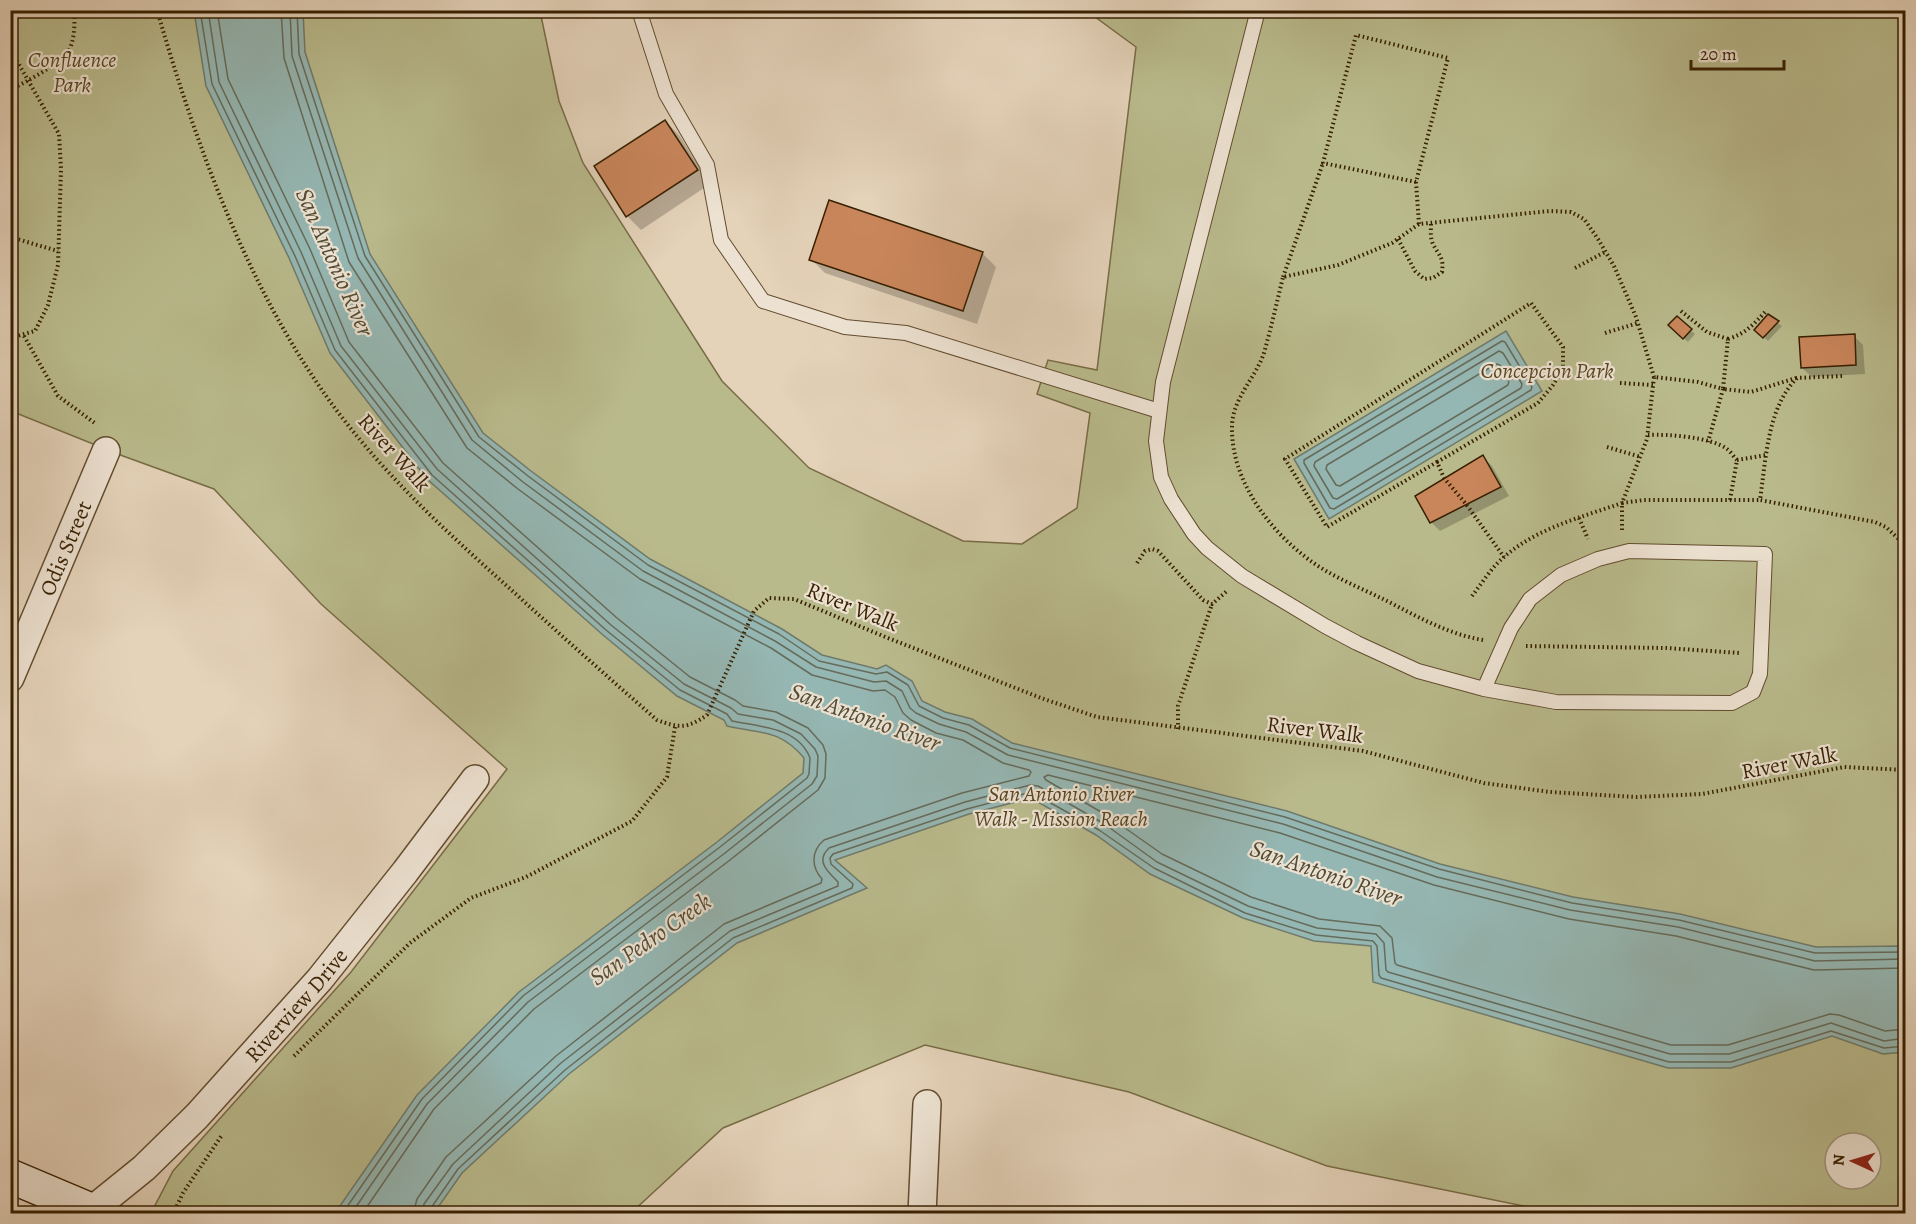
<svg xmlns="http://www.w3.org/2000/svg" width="1916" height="1224" font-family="Alegreya,serif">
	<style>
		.green { fill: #b9ba8c; stroke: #786c46; stroke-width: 1.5; fill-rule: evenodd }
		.water { fill: #95b7b3; stroke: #6f7a6b; stroke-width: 1.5 }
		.shadow { fill: #0003 }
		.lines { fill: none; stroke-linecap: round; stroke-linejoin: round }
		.shore { stroke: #666b5a; stroke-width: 1.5 }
		.building { fill: #ca865b; stroke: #361f00; stroke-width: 1.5 }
		.lane-casing { stroke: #624c2e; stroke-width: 16 }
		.street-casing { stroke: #624c2e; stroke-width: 30 }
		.secondary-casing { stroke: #361f00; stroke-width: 36 }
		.path { stroke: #361f00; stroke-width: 4; stroke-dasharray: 1.5 3; stroke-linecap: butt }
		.lane { stroke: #ede2d2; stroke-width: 14 }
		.street { stroke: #ede2d2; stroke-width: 27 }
		.secondary { stroke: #ede2d2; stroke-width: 33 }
		.labels { text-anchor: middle; stroke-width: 4.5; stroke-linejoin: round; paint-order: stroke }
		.park-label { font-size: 22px; font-style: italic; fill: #574623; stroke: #ede2d2 }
		.street-label { font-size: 22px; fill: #361f00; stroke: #ede2d2 }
		.water-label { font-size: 24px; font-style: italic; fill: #524d36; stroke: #ede2d2 }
	</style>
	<rect width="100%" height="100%" fill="#e4d2b9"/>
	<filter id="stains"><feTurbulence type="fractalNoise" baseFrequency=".00333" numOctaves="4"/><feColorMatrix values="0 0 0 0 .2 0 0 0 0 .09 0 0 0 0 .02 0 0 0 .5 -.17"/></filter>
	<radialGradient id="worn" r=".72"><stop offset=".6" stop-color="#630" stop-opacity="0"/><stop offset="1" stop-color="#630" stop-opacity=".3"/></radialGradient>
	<path class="green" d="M 10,11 L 540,11 L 559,101 L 583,163 L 722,381 L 809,468 L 963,541 L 1022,544 L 1077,508 L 1090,413 L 1037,394 L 1048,360 L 1097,370 L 1136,47 L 1087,11 L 1905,11 L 1905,1213 L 1558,1213 L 1327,1166 L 1129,1092 L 925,1045 L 723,1128 L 631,1213 L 151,1213 L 173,1171 L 351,972 L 507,769 L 321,604 L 214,489 L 123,456 L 11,411 ZM 1835,1143 L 1871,1143 L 1871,1179 L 1835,1179 Z"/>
	<g class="water">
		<path d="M 194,11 L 303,11 L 305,52 L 370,254 L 483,433 L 531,471 L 650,559 L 782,629 L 822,655 L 877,669 L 886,665 L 912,681 L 922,701 L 945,712 L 972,719 L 1012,743 L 1287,811 L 1440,864 L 1573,897 L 1680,914 L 1816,947 L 1905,946 L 1905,1052 L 1883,1054 L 1832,1036 L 1731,1068 L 1668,1068 L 1373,982 L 1371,946 L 1314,941 L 1243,918 L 1150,874 L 1096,835 L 1031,798 L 969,814 L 835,860 L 867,888 L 737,943 L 569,1074 L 462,1173 L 434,1213 L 335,1213 L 417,1095 L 519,992 L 717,842 L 803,773 L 804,758 C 780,729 761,734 727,726 L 724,720 L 677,696 L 603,635 L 427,479 L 330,353 L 289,258 L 206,86 Z"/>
		<path d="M 1506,331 L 1542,391 L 1329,519 L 1294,459 Z"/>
	</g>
	<g class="shadow">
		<path d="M 665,121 L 679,135 L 710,184 L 641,230 L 627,216 Z"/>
		<path d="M 982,253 L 996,267 L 977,324 L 825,273 L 811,259 Z"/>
		<path d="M 1768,316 L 1782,326 L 1768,341 L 1756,330 Z"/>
		<path d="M 1677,318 L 1695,334 L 1688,342 L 1670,325 Z"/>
		<path d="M 1854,336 L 1863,345 L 1865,374 L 1812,377 L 1802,368 Z"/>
		<path d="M 1483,457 L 1492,466 L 1509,496 L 1440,531 L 1431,522 Z"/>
	</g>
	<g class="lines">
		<g class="shore">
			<path d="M 200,10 L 212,84 L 295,256 L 335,350 L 432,475 L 606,630 L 680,690 L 727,714 L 732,721 C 760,727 798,727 810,758 L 809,774 L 807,778 L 720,847 L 523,996 L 422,1099 L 342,1214"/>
			<path d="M 208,10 L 219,82 L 301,252 L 341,346 L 437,469 L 611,625 L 684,684 L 731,708 L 738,714 L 773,720 L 801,734 L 815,749 L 818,756 L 817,776 L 812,784 L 725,853 L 528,1002 L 427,1104 L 351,1214"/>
			<path d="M 217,10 L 228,79 L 310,249 L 349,342 L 443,463 L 617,618 L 690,677 L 735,700 L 743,706 L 776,712 L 808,728 L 823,745 L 826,754 L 825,778 L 818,790 L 730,860 L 534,1009 L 434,1109 L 362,1214"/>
			<path d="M 281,10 L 284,58 L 349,262 L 467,448 L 518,489 L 640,579 L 771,648 L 812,675 L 873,691 L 885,690 L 895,697 L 903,713 L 911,720 L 936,733 L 963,740 L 1003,763 L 1029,770 L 1031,772 L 1029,776 L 962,793 L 824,840 C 811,851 811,867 822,879 L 821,883 L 724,924 L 556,1056 L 446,1157 L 417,1199 L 413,1214"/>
			<path d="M 290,10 L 292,56 L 358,258 L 472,440 L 523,482 L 643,571 L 775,641 L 816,667 L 874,682 L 886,681 L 902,691 L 910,708 L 916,713 L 939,724 L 966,732 L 1008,755 L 1283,824 L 1437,877 L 1570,910 L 1678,927 L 1815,961 L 1906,959"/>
			<path d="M 297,10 L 299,54 L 365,256 L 479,437 L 528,476 L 648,565 L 779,634 L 819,661 L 876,674 L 887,672 L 908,685 L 919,706 L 943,718 L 969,725 L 1010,748 L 1285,817 L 1439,869 L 1572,903 L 1679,920 L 1815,953 L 1906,952"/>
			<path d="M 1502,341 L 1505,342 L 1532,387 L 1531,390 L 1334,509 L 1330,508 L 1304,463 L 1304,460 Z"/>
			<path d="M 1499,351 L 1503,353 L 1522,384 L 1521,388 L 1337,499 L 1333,498 L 1314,466 L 1315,462 Z"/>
			<path d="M 1496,364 L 1500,365 L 1509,381 L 1508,385 L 1340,486 L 1336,485 L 1326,469 L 1327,465 Z"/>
			<path d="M 1906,968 L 1814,970 L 1676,936 L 1569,919 L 1434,885 L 1280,833 L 1048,775 L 1044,777 L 1046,780 L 1108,816 L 1162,854 L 1251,897 L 1319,919 L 1380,926 L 1392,938 L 1395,963 L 1397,965 L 1671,1045 L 1728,1045 L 1830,1014 L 1839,1015 L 1885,1031 L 1906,1029"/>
			<path d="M 422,1214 L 424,1204 L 453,1164 L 561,1063 L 730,931 L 838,886 L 838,882 C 828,872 815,861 829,848 L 965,802 L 1030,785 L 1038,786 L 1103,823 L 1157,862 L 1248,906 L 1317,928 L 1376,934 L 1384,943 L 1386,970 L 1388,972 L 1670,1054 L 1729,1054 L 1831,1023 L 1884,1041 L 1906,1038"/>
			<path d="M 430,1214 L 431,1208 L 458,1169 L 565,1070 L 733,938 L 852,888 L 853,884 L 831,864 L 830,858 L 833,854 L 967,809 L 1031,792 L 1099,830 L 1154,868 L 1245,913 L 1316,935 L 1373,941 L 1377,946 L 1379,975 L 1381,978 L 1669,1062 L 1731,1062 L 1831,1031 L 1884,1048 L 1906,1046"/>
		</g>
	</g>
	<g class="building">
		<path d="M 665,120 L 698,170 L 626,217 L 594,166 Z"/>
		<path d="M 829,200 L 983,252 L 963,311 L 809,260 Z"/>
		<path d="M 1768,314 L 1779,321 L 1763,338 L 1754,330 Z"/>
		<path d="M 1677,316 L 1692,329 L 1683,339 L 1668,325 Z"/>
		<path d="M 1855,334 L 1856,365 L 1801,368 L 1799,337 Z"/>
		<path d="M 1483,455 L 1501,487 L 1430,523 L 1415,496 Z"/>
	</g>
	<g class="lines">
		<defs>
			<g id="lane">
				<path d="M 639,10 L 666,94 L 707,165 L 721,240 L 763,301 L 845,327 L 906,333 L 1159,411"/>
				<path d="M 1258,10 L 1163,382 L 1156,441 L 1161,477 L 1171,499 L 1194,534 L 1207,548 L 1242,576 L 1325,626 L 1357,643 L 1418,671 L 1484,689 L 1556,702 L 1732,703 L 1753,692 L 1760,674 L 1765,554 L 1629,551 L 1598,559 L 1561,575 L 1530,599 L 1511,628 L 1484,689"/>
			</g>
			<g id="street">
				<path id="s1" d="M 10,678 L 106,451"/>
				<path id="s2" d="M 92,1210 L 144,1168 L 197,1116 L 320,979 L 405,872 L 475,779"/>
				<path d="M 922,1214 L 927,1104"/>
			</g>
			<path id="secondary" d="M 10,1176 L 100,1214"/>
		</defs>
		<use href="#lane" class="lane-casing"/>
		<use href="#street" class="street-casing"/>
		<use href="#secondary" class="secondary-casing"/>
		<g class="path">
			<path d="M 157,10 C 199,155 256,312 352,430 C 401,491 460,544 518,596 C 564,638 610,679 657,720 C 679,728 687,729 707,715 L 754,611 L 769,598 L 794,599 L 888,638 L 1041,698 L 1097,717 L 1363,751 L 1484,783 L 1550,792 L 1636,797 L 1702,794 L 1844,767 L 1906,770"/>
			<path d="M 10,49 L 59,134 L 61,169 L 58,265 L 48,305 L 35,331 L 10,338"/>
			<path d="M 10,90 C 26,82 56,66 67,53 C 75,43 75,22 74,10"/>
			<path d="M 1416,182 L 1323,163 L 1356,35 L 1448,58 L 1416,182 L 1419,224"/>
			<path d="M 10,237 L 58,251"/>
			<path d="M 1398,239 L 1415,271 L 1424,279 L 1433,278 L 1442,272 C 1444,257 1439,256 1433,244 C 1430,238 1431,229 1431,223"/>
			<path d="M 1575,268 L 1605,252"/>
			<path d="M 1283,277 L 1323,163"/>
			<path d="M 1681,311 L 1707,332 L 1728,339 L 1723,389 L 1751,392 L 1796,378"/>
			<path d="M 1605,333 L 1638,323"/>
			<path d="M 24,336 L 58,396 L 96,424"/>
			<path d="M 1728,339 C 1745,334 1754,324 1766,311"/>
			<path d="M 1842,376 L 1797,378 C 1767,408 1766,460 1760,500 L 1875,522 L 1886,527 L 1906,546"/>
			<path d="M 1620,383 L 1653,385"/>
			<path d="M 1648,435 C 1668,434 1711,437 1727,449 C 1731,452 1734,457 1737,460 L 1730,500"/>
			<path d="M 1607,447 L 1641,457"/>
			<path d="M 1737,460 L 1766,455"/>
			<path d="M 1437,462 L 1538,403 L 1553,385 L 1563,369 L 1563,347 L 1531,303 L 1285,459 L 1327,527 L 1437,462 L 1444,478 L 1466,504 L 1504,557"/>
			<path d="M 1579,518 L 1588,539"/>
			<path d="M 1622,530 L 1622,503 L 1644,500 L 1760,500"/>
			<path d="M 1137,563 L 1145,551 L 1152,549 L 1158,551 L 1203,600 L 1212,604 L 1227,591"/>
			<path d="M 1472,596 C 1482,583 1492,567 1504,557 C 1537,528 1582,517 1622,503 L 1647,439 L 1654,377 L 1698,382 L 1723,389 L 1708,442"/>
			<path d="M 1483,640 C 1448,634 1418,617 1387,601 C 1359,587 1327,575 1303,555 C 1265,525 1231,477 1232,427 C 1232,399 1255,379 1264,353 C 1271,328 1277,302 1283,277 L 1338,265 L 1392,243 L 1419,224 L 1550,211 L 1571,212 L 1584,219 L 1598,239 L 1614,266 L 1636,317 L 1654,377"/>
			<path d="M 1526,646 L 1666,648 L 1740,653"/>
			<path d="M 1178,729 L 1178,706 L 1212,604"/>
			<path d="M 294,1056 L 410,943 L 471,898 L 526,877 L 632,821 L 667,777 L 675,727"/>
			<path d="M 173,1214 L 183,1193 L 222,1135"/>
		</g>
		<use href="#lane" class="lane"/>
		<use href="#street" class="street"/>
		<use href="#secondary" class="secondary"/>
	</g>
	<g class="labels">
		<g class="park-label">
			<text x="72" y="67">Confluence<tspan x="72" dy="25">Park</tspan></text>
			<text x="1547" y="378">Concepcion Park</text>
			<text x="1061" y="801">San Antonio River<tspan x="1061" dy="25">Walk - Mission Reach</tspan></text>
		</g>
		<g class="street-label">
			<text transform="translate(395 452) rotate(48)" y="8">River Walk</text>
			<text dy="8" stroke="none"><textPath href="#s1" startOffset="141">Odis Street</textPath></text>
			<text transform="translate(853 606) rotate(22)" y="8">River Walk</text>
			<text transform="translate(1315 729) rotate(7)" y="8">River Walk</text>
			<text transform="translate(1789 762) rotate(-11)" y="8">River Walk</text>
			<text dy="8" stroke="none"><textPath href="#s2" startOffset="290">Riverview Drive</textPath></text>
		</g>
		<g class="water-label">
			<text transform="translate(335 262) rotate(66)" y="8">San Antonio River</text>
			<text transform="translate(865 717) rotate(20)" y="8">San Antonio River</text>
			<text transform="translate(1326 873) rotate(19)" y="8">San Antonio River</text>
			<text transform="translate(650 939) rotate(-35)" y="8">San Pedro Creek</text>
		</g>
	</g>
	<rect width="1916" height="1224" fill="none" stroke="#e4d2b9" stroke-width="36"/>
	<rect x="12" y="12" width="1892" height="1200" fill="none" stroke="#361f00" stroke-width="3"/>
	<rect x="18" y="18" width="1880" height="1188" fill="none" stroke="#361f00" stroke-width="1.5"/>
	<g transform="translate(1853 1161) rotate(274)"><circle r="28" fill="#ede2d2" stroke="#a4947e" stroke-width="1.5"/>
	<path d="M0-4.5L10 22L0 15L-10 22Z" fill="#8f2418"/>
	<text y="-9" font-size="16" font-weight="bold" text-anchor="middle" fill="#361f00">N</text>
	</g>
	<path d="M1691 60v9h93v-9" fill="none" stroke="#361f00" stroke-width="3"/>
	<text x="1700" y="60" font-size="18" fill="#361f00" stroke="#ede2d2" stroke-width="4.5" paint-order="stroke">20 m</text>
	<rect width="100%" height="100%" filter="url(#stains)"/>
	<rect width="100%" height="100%" fill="url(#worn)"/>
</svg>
